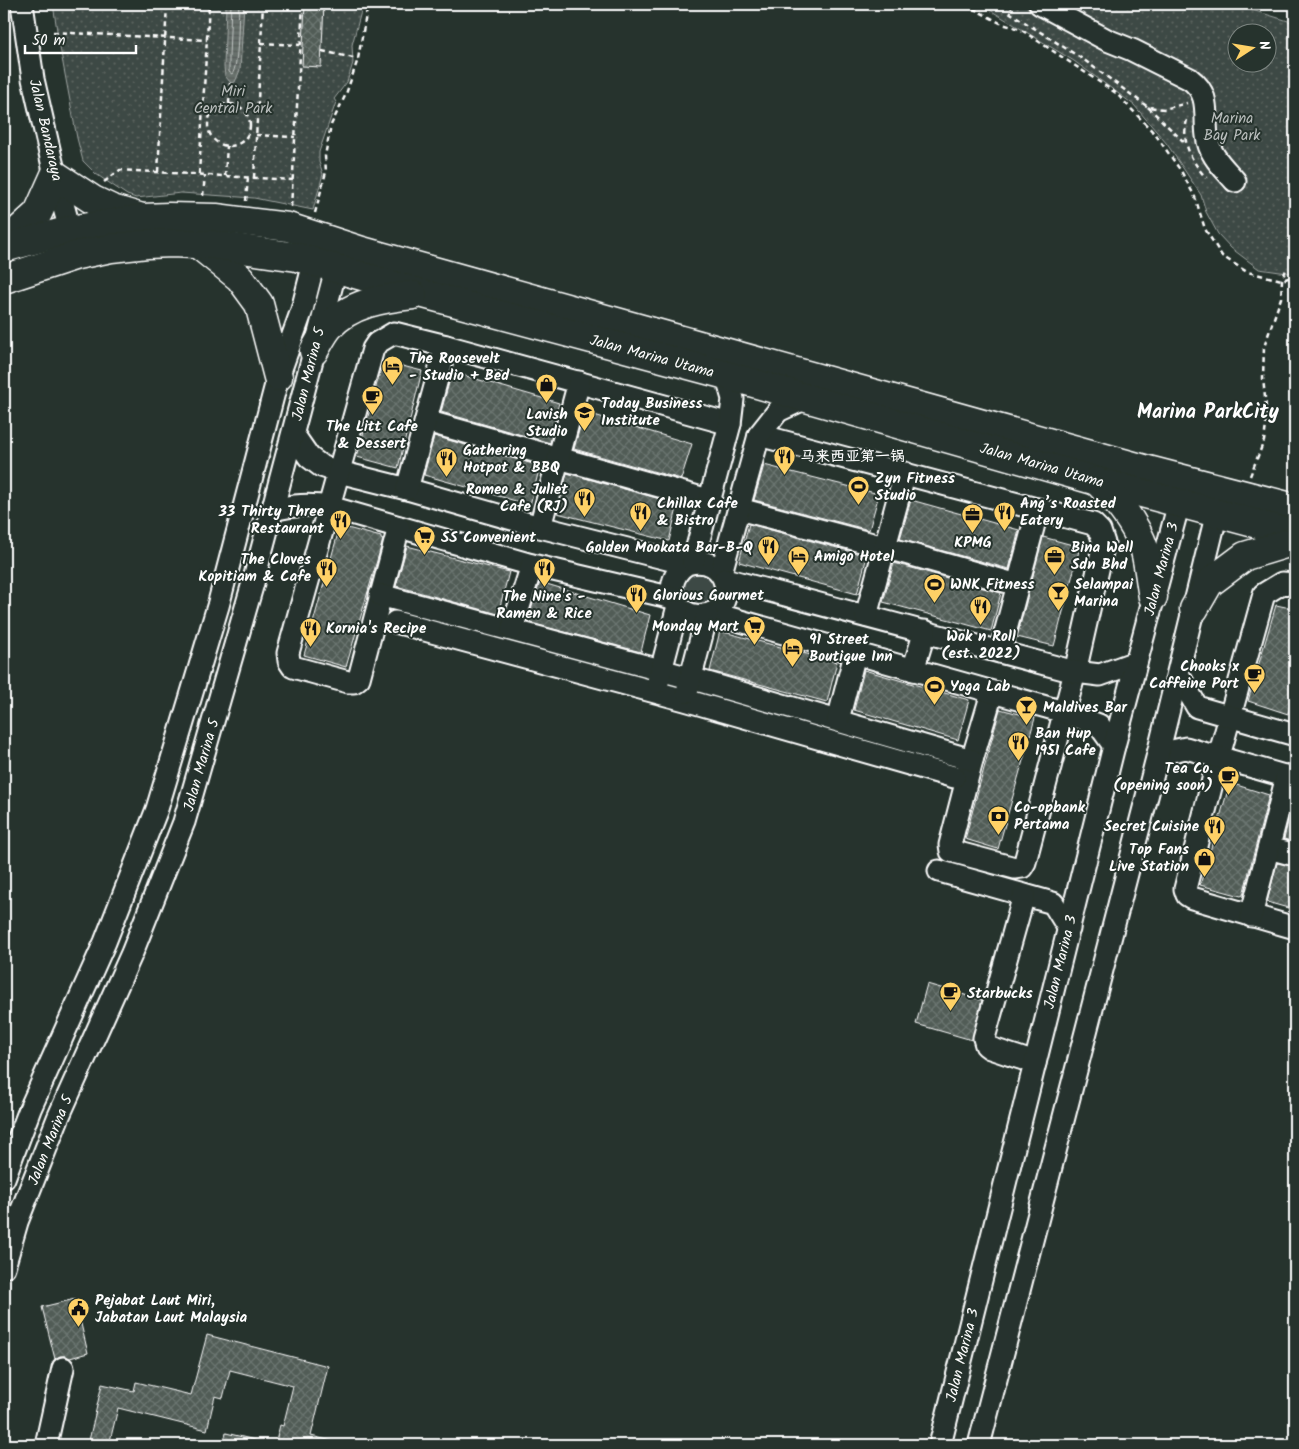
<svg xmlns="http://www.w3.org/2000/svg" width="1299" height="1449" font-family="Kalam,'LXGW WenKai TC',sans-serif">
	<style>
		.grass { fill: #3e4944; stroke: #9ea4a2 }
		.park { fill: url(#park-dots); stroke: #9ea4a2; fill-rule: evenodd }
		.water { fill: url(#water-rules); stroke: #a4a9a7 }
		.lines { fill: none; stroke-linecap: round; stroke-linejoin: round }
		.shore { stroke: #c2c6c4; stroke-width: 1 }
		.building { fill: url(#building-cross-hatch); stroke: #fff }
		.minor-casing { stroke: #fff; stroke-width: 25 }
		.major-casing { stroke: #fff; stroke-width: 31 }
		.path { stroke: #fff; stroke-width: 2.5; stroke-dasharray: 5 4; stroke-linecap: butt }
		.minor { stroke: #26332d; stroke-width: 21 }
		.major { stroke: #26332d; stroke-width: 28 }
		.labels { text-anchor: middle; stroke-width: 4; stroke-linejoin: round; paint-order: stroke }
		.park-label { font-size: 15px; fill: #bbbfbe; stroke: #26332d }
		.street-label { font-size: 15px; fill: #fff; stroke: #26332d }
		.poi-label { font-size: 15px; font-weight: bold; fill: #fff; stroke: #26332d; text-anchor: start }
		.district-label { font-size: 20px; font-weight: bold; fill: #fff; stroke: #26332d }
	</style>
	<defs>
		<pattern id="park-dots" width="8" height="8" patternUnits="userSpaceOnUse" patternTransform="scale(1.25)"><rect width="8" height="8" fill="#3e4944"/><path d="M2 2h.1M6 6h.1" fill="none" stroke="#5b6460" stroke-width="1.8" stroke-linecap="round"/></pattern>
		<pattern id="water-rules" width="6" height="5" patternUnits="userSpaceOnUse" patternTransform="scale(1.25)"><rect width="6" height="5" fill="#67706c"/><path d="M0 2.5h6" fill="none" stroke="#575a59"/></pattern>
		<pattern id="building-cross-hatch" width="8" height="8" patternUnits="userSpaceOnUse" patternTransform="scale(1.25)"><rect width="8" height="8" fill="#515c57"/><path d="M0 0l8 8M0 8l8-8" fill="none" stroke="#6b7470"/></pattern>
	</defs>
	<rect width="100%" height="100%" fill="#26332d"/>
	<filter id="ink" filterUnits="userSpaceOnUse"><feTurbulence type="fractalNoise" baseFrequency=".02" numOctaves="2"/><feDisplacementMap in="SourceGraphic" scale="10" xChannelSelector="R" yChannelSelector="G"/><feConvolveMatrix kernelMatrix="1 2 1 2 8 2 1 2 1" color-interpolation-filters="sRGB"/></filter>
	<g filter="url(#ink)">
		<path class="grass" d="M 704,571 L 716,584 C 714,610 693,613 681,591 L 687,574 Z"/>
		<g class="park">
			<path d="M 53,4 L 363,4 L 352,45 L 353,63 L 347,82 L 334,99 L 336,102 L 319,152 L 319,162 L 323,174 L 313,210 L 254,198 L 181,193 L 136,198 L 127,195 L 96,174 L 83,161 L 77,138 L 58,37 Z"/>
			<path d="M 980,4 L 1232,4 L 1295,23 L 1295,271 L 1287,273 L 1259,269 L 1231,248 L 1218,234 L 1206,212 L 1201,195 L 1167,144 L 1134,105 L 1074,61 ZM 1236,32 L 1266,32 L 1266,62 L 1236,62 Z"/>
		</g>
		<path class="water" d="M 226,4 L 244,4 L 240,70 L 235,82 L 231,83 L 225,76 L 224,67 Z"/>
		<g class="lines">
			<path class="shore" d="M 231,4 L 229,58 L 229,72 L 232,74 C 239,67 238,17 239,4"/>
		</g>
		<g class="building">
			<path d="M 305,4 L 324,4 L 321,67 L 302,66 Z"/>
			<path d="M 383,361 L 422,371 L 398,468 L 357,457 Z"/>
			<path d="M 452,372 L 559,403 L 550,443 L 441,412 Z"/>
			<path d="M 584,412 L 692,444 L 681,479 L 574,449 Z"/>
			<path d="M 434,436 L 540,466 L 530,505 L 424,475 Z"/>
			<path d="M 764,465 L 879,494 L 869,530 L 754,500 Z"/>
			<path d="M 567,473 L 678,504 L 669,541 L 557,513 Z"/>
			<path d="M 911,500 L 1019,530 L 1009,569 L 900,539 Z"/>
			<path d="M 749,524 L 867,556 L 857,594 L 739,562 Z"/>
			<path d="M 340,526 L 381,537 L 381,539 L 383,540 L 346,667 L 304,655 Z"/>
			<path d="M 1043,537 L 1080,547 L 1054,646 L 1017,637 Z"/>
			<path d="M 407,546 L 509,572 L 498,614 L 396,586 Z"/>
			<path d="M 894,563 L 1001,593 L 991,631 L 883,602 Z"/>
			<path d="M 540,582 L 650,615 L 641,652 L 527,622 Z"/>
			<path d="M 1276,605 L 1295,609 L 1295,689 L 1288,714 L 1248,701 Z"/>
			<path d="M 720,631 L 837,662 L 827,702 L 710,671 Z"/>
			<path d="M 864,670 L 969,700 L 958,740 L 854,710 Z"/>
			<path d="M 1000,709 L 1035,718 L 998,849 L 965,839 Z"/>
			<path d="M 1230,783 L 1269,795 L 1243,895 L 1241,896 L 1200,885 Z"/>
			<path d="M 1293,801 L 1295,802 L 1295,842 L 1284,839 Z"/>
			<path d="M 1277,863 L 1295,867 L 1295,910 L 1267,902 Z"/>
			<path d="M 927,984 L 982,1000 L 972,1040 L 916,1024 Z"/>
			<path d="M 75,1299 L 88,1353 L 70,1358 L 65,1356 L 60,1356 L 55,1359 L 42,1307 Z"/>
			<path d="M 207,1335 L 328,1366 L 311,1436 L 332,1441 L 331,1445 L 275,1445 L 280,1425 L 283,1426 L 293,1386 L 230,1370 L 223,1398 L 215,1396 L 207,1430 L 118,1408 L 109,1445 L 88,1445 L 102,1384 L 134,1391 L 136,1382 L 191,1395 Z"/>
			<path d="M 226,1433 L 259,1441 L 259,1445 L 223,1445 Z"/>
		</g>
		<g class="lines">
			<defs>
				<g id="minor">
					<path d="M 22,4 L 33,79 L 55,175 L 74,245"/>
					<path d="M 1040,4 L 1107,40 L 1132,50 L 1190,79 C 1211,95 1204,113 1207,136 C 1209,155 1223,167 1235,181"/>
					<path d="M 426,421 L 709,500"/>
					<path d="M 293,434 L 309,457 L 321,466 L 339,472 L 407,489 L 540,527 L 687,564 C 730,551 740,612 703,615 C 697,616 690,615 684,611 C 666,599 670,574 687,564"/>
					<path d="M 759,435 L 1093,524 L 1100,531 L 1104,543 L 1075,672 L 1025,862 L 1022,867 L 1015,868 L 951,851 L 950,845 L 972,760 L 992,693"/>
					<path d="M 407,489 L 446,346"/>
					<path d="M 739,509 L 884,547 L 1018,585"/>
					<path d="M 273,510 C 294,505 308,504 330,507 L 532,565 L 673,598"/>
					<path d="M 399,527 L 359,678 L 354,682 L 348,682 L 293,667 L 289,661 L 288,653 L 373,349 L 377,343 L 394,333 L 446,346 L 730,424"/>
					<path d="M 540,527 L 579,382"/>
					<path d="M 693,562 L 730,424 L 733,399 L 726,375"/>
					<path d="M 721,573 L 759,435 L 778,411 L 804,399"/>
					<path d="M 725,579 L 1075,672 L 1100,675 L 1136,662"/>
					<path d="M 1295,584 L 1282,583 L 1264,594 L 1219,756 L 1185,889 L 1187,895 L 1192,898 L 1295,928"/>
					<path d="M 380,595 L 690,678 L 972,760"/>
					<path d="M 712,613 L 1064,712 L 1099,725 L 1114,746"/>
					<path d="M 866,616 L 905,473"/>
					<path d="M 395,622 L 685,700 L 954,777"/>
					<path d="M 512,629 L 532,565"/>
					<path d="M 1000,652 L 1038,509"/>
					<path d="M 913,670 L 925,631"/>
					<path d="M 1178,674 L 1197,707 L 1295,735"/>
					<path d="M 658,682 L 678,606"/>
					<path d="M 687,692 L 707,615"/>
					<path d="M 838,720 L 855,654"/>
					<path d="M 1158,754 L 1186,748 L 1295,779"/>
					<path d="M 1269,848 L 1295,855"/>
					<path d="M 939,871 L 1053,903 L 1069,929"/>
					<path d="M 1024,895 L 984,1038 L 986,1045 L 990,1048 L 1035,1063"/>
					<path d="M 1251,916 L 1287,776"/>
					<path d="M 4,1178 L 30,1109 L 105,942 L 157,809 L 218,606 L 278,377 L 302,310 L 318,247"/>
					<path d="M 4,1267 L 17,1222 L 58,1118 L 132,953 L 184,822 L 253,583 L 340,254"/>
					<path d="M 46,1445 L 63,1368"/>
					<path d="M 940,1445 L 1114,746 L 1183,488"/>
					<path d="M 979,1445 L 1158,754 L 1220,500"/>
				</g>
				<g id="major">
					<path d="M 4,241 L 16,233 L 38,213 L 55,175 L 93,200 L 112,209 L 139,217"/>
					<path d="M 199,245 L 240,278 L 259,304 L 278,377"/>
					<path d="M 4,248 L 70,230 L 143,218 L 169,217 L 216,218 L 288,227 L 362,251 L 1148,470 L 1295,508"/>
					<path d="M 4,279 L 77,255 L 111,248 L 147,244 L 173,243 L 215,245 L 297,257 L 424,294 L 726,375 L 1097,481 L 1295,534"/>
					<path d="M 314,351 C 319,343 323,334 329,327 C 350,303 383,298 413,295"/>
					<path d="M 1097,481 C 1118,501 1136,523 1145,551 C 1149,566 1150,582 1153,597"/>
					<path d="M 1194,609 L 1209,583 L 1245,556 L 1288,543 L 1295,543"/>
				</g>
			</defs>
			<use href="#minor" class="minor-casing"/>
			<use href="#major" class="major-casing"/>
			<g class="path">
				<path d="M 965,4 L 1002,24 L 1020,29 L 1116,93 L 1155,134 L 1181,171 L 1195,197 L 1205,229 L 1222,256 L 1247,272 L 1282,280 L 1295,276"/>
				<path d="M 1013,4 L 1009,12 L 1084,60 L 1148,107 L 1164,109 L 1187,103"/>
				<path d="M 53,32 L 207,40"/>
				<path d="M 261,43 L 300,45"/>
				<path d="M 322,51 L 358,59"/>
				<path d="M 229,104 L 230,83"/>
				<circle cx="229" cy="125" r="21"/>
				<path d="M 1148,107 L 1184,142"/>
				<path d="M 1187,120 C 1181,143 1191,160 1206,178"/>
				<path d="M 256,135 L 295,137"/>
				<path d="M 158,172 L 167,4"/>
				<path d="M 199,174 L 209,4"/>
				<path d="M 225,176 L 227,146"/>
				<path d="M 254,178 L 263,4"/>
				<path d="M 104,182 L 120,170 L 293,180"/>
				<path d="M 203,196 L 205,175"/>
				<path d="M 246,201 L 248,177"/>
				<path d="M 291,207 L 303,4"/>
				<path d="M 315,213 L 326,172 L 325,156 L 331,125 L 346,94 L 358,59 L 368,4"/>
				<path d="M 1250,476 L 1264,441 L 1267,417 L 1263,378 L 1264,347 L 1281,298 L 1282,280 L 1287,267"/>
			</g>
			<use href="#minor" class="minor"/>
			<use href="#major" class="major"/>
		</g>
	</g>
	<defs>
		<symbol id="hotel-pin" viewBox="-11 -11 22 30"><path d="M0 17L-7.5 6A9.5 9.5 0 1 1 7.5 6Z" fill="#ffd166" stroke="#26332d"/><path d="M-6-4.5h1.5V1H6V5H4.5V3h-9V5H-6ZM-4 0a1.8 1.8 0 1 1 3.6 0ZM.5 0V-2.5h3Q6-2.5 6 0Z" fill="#111"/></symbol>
		<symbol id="shop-pin" viewBox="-11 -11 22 30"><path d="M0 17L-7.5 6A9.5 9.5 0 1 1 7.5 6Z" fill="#ffd166" stroke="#26332d"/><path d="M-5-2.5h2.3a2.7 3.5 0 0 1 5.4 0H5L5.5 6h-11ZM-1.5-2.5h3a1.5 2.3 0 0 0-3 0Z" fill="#111"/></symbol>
		<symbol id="cafe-pin" viewBox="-11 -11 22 30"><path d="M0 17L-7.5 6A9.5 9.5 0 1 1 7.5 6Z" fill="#ffd166" stroke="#26332d"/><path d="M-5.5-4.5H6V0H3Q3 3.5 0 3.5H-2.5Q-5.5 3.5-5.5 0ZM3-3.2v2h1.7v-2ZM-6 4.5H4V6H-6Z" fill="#111"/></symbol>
		<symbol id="university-pin" viewBox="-11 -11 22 30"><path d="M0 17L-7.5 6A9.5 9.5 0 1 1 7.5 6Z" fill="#ffd166" stroke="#26332d"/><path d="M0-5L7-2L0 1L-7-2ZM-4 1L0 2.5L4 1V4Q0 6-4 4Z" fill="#111"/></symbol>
		<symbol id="restaurant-pin" viewBox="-11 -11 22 30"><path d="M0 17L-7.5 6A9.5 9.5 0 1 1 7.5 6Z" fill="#ffd166" stroke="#26332d"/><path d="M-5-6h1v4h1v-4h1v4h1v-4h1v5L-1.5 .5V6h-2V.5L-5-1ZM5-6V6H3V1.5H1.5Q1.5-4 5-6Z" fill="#111"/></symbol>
		<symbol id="stadium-pin" viewBox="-11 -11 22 30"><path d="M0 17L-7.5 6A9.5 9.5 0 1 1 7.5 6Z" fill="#ffd166" stroke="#26332d"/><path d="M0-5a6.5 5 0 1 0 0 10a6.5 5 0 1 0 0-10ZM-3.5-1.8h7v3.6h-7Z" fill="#111"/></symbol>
		<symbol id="office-pin" viewBox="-11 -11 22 30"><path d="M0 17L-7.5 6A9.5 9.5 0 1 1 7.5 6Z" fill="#ffd166" stroke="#26332d"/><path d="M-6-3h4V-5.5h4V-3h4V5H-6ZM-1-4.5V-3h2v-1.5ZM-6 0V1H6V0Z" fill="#111"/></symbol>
		<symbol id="supermarket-pin" viewBox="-11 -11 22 30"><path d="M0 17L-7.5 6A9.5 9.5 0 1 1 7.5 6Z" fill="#ffd166" stroke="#26332d"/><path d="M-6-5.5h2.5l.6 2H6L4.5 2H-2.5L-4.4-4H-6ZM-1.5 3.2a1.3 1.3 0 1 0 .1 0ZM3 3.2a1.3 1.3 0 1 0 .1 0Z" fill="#111"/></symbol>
		<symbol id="bar-pin" viewBox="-11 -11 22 30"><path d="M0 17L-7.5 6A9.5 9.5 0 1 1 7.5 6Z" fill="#ffd166" stroke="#26332d"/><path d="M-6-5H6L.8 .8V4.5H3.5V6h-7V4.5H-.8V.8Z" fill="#111"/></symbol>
		<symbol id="bank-pin" viewBox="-11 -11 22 30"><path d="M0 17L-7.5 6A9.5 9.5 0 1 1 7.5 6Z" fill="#ffd166" stroke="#26332d"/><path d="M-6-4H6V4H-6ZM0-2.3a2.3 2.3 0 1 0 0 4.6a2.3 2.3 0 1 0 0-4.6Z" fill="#111"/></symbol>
		<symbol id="civic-pin" viewBox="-11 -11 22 30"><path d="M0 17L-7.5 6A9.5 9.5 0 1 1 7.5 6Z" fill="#ffd166" stroke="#26332d"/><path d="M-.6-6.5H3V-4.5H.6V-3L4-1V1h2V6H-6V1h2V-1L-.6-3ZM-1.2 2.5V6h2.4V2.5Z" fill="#111"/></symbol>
	</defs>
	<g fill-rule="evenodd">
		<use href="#hotel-pin" x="380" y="354" width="25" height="34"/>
		<use href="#shop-pin" x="534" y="372" width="25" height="34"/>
		<use href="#cafe-pin" x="360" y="384" width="25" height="34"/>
		<use href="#university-pin" x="572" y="400" width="25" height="34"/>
		<use href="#restaurant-pin" x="772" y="444" width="25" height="34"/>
		<use href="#restaurant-pin" x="434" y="446" width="25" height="34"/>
		<use href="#stadium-pin" x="846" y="474" width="25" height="34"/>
		<use href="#restaurant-pin" x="572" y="486" width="25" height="34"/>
		<use href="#restaurant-pin" x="628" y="500" width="25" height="34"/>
		<use href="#restaurant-pin" x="992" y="500" width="25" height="34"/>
		<use href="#office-pin" x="960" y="502" width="25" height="34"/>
		<use href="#restaurant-pin" x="328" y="508" width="25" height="34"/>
		<use href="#supermarket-pin" x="412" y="524" width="25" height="34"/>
		<use href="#restaurant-pin" x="756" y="534" width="25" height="34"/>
		<use href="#hotel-pin" x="786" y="544" width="25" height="34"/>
		<use href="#office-pin" x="1042" y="544" width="25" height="34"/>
		<use href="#restaurant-pin" x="314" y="556" width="25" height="34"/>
		<use href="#restaurant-pin" x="532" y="556" width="25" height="34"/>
		<use href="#stadium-pin" x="922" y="572" width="25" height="34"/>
		<use href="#bar-pin" x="1046" y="580" width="25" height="34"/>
		<use href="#restaurant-pin" x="624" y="582" width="25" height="34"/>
		<use href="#restaurant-pin" x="968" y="594" width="25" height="34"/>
		<use href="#supermarket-pin" x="742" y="614" width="25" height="34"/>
		<use href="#restaurant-pin" x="298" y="616" width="25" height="34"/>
		<use href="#hotel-pin" x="780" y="636" width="25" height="34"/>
		<use href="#cafe-pin" x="1242" y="662" width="25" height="34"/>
		<use href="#stadium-pin" x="922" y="674" width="25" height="34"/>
		<use href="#bar-pin" x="1014" y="694" width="25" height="34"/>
		<use href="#restaurant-pin" x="1006" y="730" width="25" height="34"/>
		<use href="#cafe-pin" x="1216" y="764" width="25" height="34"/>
		<use href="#bank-pin" x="986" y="804" width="25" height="34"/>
		<use href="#restaurant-pin" x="1202" y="814" width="25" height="34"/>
		<use href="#shop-pin" x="1192" y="846" width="25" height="34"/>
		<use href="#cafe-pin" x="938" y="980" width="25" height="34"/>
		<use href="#civic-pin" x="66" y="1296" width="25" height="34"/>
	</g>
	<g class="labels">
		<g class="park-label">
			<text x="233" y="96">Miri<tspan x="233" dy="17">Central Park</tspan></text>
			<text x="1232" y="123">Marina<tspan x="1232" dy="17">Bay Park</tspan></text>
		</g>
		<g class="street-label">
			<text transform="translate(46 130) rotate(77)" y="5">Jalan Bandaraya</text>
			<text transform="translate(652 356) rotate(15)" y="5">Jalan Marina Utama</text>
			<text transform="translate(308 374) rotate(-76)" y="5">Jalan Marina 5</text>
			<text transform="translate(1042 465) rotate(16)" y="5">Jalan Marina Utama</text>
			<text transform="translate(1161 569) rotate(-75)" y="5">Jalan Marina 3</text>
			<text transform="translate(201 765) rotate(-74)" y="5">Jalan Marina 5</text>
			<text transform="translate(1060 962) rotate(-76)" y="5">Jalan Marina 3</text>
			<text transform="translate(50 1140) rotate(-68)" y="5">Jalan Marina 5</text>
			<text transform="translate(962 1355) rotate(-76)" y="5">Jalan Marina 3</text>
		</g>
		<g class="poi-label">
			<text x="409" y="363">The Roosevelt<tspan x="409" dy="17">- Studio + Bed</tspan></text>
			<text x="601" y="408">Today Business<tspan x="601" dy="17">Institute</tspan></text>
			<text x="547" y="419" text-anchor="middle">Lavish<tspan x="547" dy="17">Studio</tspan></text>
			<text x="372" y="431" text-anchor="middle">The Litt Cafe<tspan x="372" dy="17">&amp; Dessert</tspan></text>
			<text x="463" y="455">Gathering<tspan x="463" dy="17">Hotpot &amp; BBQ</tspan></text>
			<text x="800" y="461">马来西亚第一锅</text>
			<text x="875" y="483">Zyn Fitness<tspan x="875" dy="17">Studio</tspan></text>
			<text x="568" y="494" text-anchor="end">Romeo &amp; Juliet<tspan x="568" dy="17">Cafe (RJ)</tspan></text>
			<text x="657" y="508">Chillax Cafe<tspan x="657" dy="17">&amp; Bistro</tspan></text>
			<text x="1020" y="508">Ang’s Roasted<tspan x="1020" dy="17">Eatery</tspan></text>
			<text x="324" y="516" text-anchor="end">33 Thirty Three<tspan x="324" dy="17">Restaurant</tspan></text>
			<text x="441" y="542">SS Convenient</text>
			<text x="973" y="547" text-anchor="middle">KPMG</text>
			<text x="753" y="552" text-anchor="end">Golden Mookata Bar-B-Q</text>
			<text x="1071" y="552">Bina Well<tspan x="1071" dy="17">Sdn Bhd</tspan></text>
			<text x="814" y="561">Amigo Hotel</text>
			<text x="311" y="564" text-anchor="end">The Cloves<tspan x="311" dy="17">Kopitiam &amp; Cafe</tspan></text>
			<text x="950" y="589">WNK Fitness</text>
			<text x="1074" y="589">Selampai<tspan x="1074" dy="17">Marina</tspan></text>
			<text x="653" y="600">Glorious Gourmet</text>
			<text x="544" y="601" text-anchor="middle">The Nine's -<tspan x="544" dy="17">Ramen &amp; Rice</tspan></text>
			<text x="739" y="631" text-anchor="end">Monday Mart</text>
			<text x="326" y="633">Kornia's Recipe</text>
			<text x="981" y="641" text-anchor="middle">Wok n Roll<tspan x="981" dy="17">(est. 2022)</tspan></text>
			<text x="809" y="644">91 Street<tspan x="809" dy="17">Boutique Inn</tspan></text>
			<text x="1239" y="671" text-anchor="end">Chooks x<tspan x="1239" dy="17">Caffeine Port</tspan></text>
			<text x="950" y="691">Yoga Lab</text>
			<text x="1043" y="712">Maldives Bar</text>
			<text x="1035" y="738">Ban Hup<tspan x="1035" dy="17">1951 Cafe</tspan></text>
			<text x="1213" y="773" text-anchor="end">Tea Co.<tspan x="1213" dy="17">(opening soon)</tspan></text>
			<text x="1014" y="812">Co-opbank<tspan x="1014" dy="17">Pertama</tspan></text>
			<text x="1199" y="831" text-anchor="end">Secret Cuisine</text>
			<text x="1189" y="854" text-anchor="end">Top Fans<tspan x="1189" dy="17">Live Station</tspan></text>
			<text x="967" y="998">Starbucks</text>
			<text x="95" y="1305">Pejabat Laut Miri,<tspan x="95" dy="17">Jabatan Laut Malaysia</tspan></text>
		</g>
		<g class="district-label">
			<text x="1208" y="418">Marina ParkCity</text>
		</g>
	</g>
	<rect width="1299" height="1449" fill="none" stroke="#26332d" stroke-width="20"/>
	<rect x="10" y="10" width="1279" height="1429" fill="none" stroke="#fff" stroke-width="2" filter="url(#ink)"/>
	<g transform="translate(1252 48) rotate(78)"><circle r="24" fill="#26332d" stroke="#7d8581"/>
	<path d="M0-4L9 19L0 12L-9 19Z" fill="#ffd166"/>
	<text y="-8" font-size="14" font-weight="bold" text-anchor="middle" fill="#ffffff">N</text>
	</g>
	<path d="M25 45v8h111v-8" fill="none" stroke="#ffffff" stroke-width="2.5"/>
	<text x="32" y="45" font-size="15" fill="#ffffff" stroke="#26332d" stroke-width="4" paint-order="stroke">50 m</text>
</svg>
